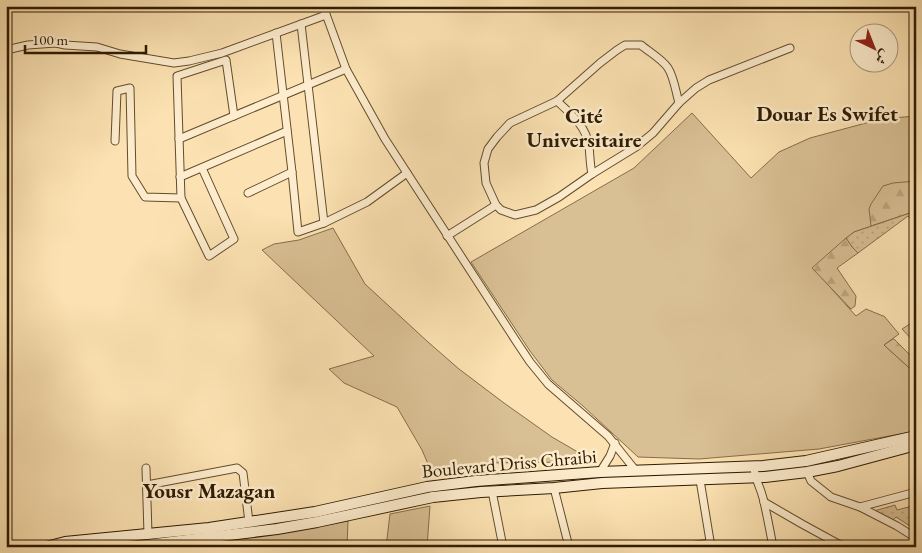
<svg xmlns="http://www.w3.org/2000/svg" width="922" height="553" font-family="'EB Garamond',Amiri,serif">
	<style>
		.grass { fill: #d9c094; stroke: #846e4a }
		.forest { fill: url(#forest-firs); stroke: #846e4a }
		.garden { fill: url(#garden-dots); stroke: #846e4a }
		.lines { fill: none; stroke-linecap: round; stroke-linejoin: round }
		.street-casing { stroke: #624d2c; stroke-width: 9 }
		.secondary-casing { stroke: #2f1b00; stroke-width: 12 }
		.street { stroke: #fdeccd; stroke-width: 7 }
		.secondary { stroke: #fdeccd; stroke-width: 10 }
		.labels { text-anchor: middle; stroke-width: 5; stroke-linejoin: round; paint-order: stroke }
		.street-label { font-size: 19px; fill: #2f1b00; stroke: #fdeccd }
		.quarter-label { font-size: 21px; font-weight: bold; fill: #2f1b00; stroke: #fdeccd }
	</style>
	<defs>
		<pattern id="forest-firs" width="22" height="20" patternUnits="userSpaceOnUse" patternTransform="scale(1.25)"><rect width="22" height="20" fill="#d9c094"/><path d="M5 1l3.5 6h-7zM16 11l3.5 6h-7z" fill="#bba47e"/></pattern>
		<pattern id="garden-dots" width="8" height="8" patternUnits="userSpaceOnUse" patternTransform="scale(1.25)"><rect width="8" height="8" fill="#d9c094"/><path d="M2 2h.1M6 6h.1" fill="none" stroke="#bba47e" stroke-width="1.8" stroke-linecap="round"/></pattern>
	</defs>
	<rect width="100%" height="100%" fill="#fce2b2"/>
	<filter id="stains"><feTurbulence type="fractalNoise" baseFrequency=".004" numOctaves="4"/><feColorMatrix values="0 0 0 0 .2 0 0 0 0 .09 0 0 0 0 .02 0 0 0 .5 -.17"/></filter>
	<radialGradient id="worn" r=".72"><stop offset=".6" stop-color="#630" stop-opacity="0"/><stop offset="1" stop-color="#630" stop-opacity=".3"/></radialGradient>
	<g class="grass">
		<path d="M 692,113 L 751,178 L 779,152 L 810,138 L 881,119 L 916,116 L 916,211 L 854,232 L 813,268 L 856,316 L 866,309 L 883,316 L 884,316 L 899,334 L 884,345 L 916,374 L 916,431 L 819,449 L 699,459 L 638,457 L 583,406 L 552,380 L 530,351 L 471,262 L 634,168 Z"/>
		<path d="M 333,228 L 365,284 L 428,342 L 459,369 L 504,403 L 552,437 L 588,458 L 585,460 L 578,462 L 487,463 L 455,467 L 432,473 L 422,450 L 397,407 L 344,383 L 329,369 L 374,356 L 262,250 L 274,244 L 299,240 Z"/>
		<path d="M 430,506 L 427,547 L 386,547 L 390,514 Z"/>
		<path d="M 348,521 L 347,547 L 160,547 L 287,532 Z"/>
	</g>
	<g class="forest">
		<path d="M 916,181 L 916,211 L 871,226 L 869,209 L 871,204 L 883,186 L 893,183 Z"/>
		<path d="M 846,238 L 853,248 L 858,253 L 837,268 L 856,296 L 855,306 L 851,309 L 812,268 Z"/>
		<path d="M 916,320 L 916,344 L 902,329 Z"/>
		<path d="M 893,339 L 894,339 L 916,361 L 916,374 L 884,345 Z"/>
	</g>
	<g class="garden">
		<path d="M 916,211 L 916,225 L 908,216 L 858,253 L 853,248 L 846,238 L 854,232 Z"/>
		<path d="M 895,505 L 897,510 L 916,505 L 916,530 L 896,517 L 892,521 L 874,511 Z"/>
	</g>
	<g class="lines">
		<defs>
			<g id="street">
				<path d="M 323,6 L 346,69 L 385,139 L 516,341 L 530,362 L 548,384 L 608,436 L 636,471"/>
				<path d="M 301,24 L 324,223"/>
				<path d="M 276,33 L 292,172 L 298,232 L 324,223 L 367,202 L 407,173"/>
				<path d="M 6,50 L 28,45 L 56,43 L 65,45 L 97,47 L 120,54 L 174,63 L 189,61 L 222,53 L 326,15"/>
				<path d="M 557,101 C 571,114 586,126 589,146 C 590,155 590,165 592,174"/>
				<path d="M 179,139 L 346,69"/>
				<path d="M 115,141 L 117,91 L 130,88 L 132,176 L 145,197 L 181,198"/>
				<path d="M 202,168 L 234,239 L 209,256 L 181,198 L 177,76 L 226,60 L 234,116"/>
				<path d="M 180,177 L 287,131"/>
				<path d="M 248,193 L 292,172"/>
				<path d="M 496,205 L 486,183 L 484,163 L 488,149 L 497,137 L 510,123 L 557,101 L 600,63 L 617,50 L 625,45 L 641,45 C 649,52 662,59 668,68 C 674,77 676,93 679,103"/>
				<path d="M 447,236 L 496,205 L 501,210 L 515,215 L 536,210 L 559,197 L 592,174 L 636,147 L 653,133 L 679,103 L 696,88 L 709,80 L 790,48"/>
				<path d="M 754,467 C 755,480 760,486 763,498 C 767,514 770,531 773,547"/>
				<path d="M 146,468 L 148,534"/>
				<path d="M 600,472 L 610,456 L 615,443"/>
				<path d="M 807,472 L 811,481 L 831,497 L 860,507 L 916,492"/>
				<path d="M 700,480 L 711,547"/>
				<path d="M 147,485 L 237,468 L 243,473 L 249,522"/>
				<path d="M 554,488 L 569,547"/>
				<path d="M 492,491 L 503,547"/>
				<path d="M 764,502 L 802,524 L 844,547"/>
				<path d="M 860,507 L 897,526 L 916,538"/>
				<path d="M 681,547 L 711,543"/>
				<path d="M 824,547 L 824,545"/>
			</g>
			<g id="secondary">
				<path d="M 46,547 L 65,542 L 209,528 L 315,512 L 427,487 L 476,481 L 600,472 L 763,466 L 806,461 L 916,436"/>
				<path d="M 131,547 L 277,529 L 317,522 L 433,497 L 481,492 L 554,488 L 602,483 L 765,477 L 807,472 L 838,466 L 916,445"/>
			</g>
		</defs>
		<use href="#street" class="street-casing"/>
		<use href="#secondary" class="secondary-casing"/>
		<use href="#street" class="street"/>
		<use href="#secondary" class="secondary"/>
	</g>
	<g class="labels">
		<g class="street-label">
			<text transform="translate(509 463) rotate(-5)" y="7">Boulevard Driss Chraibi</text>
		</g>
		<g class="quarter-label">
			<text x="827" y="121">Douar Es Swifet</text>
			<text x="584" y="123">Cité<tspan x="584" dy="24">Universitaire</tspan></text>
			<text x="209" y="498">Yousr Mazagan</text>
		</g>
	</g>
	<rect width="922" height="553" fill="none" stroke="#fce2b2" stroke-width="25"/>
	<rect x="8" y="8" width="907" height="538" fill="none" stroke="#2f1b00" stroke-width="2.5"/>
	<rect x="12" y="12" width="897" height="528" fill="none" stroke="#2f1b00"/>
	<g transform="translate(874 48) rotate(137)"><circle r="24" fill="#fdeccd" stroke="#ab987b"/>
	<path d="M0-4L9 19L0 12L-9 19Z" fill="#8f2418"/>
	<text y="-8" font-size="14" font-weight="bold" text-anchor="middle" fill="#2f1b00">ش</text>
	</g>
	<path d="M25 45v8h121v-8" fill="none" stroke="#2f1b00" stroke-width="2.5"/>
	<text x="32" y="45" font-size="15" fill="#2f1b00" stroke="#fdeccd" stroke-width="4" paint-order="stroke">100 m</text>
	<rect width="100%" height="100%" filter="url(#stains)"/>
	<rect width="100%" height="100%" fill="url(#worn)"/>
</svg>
